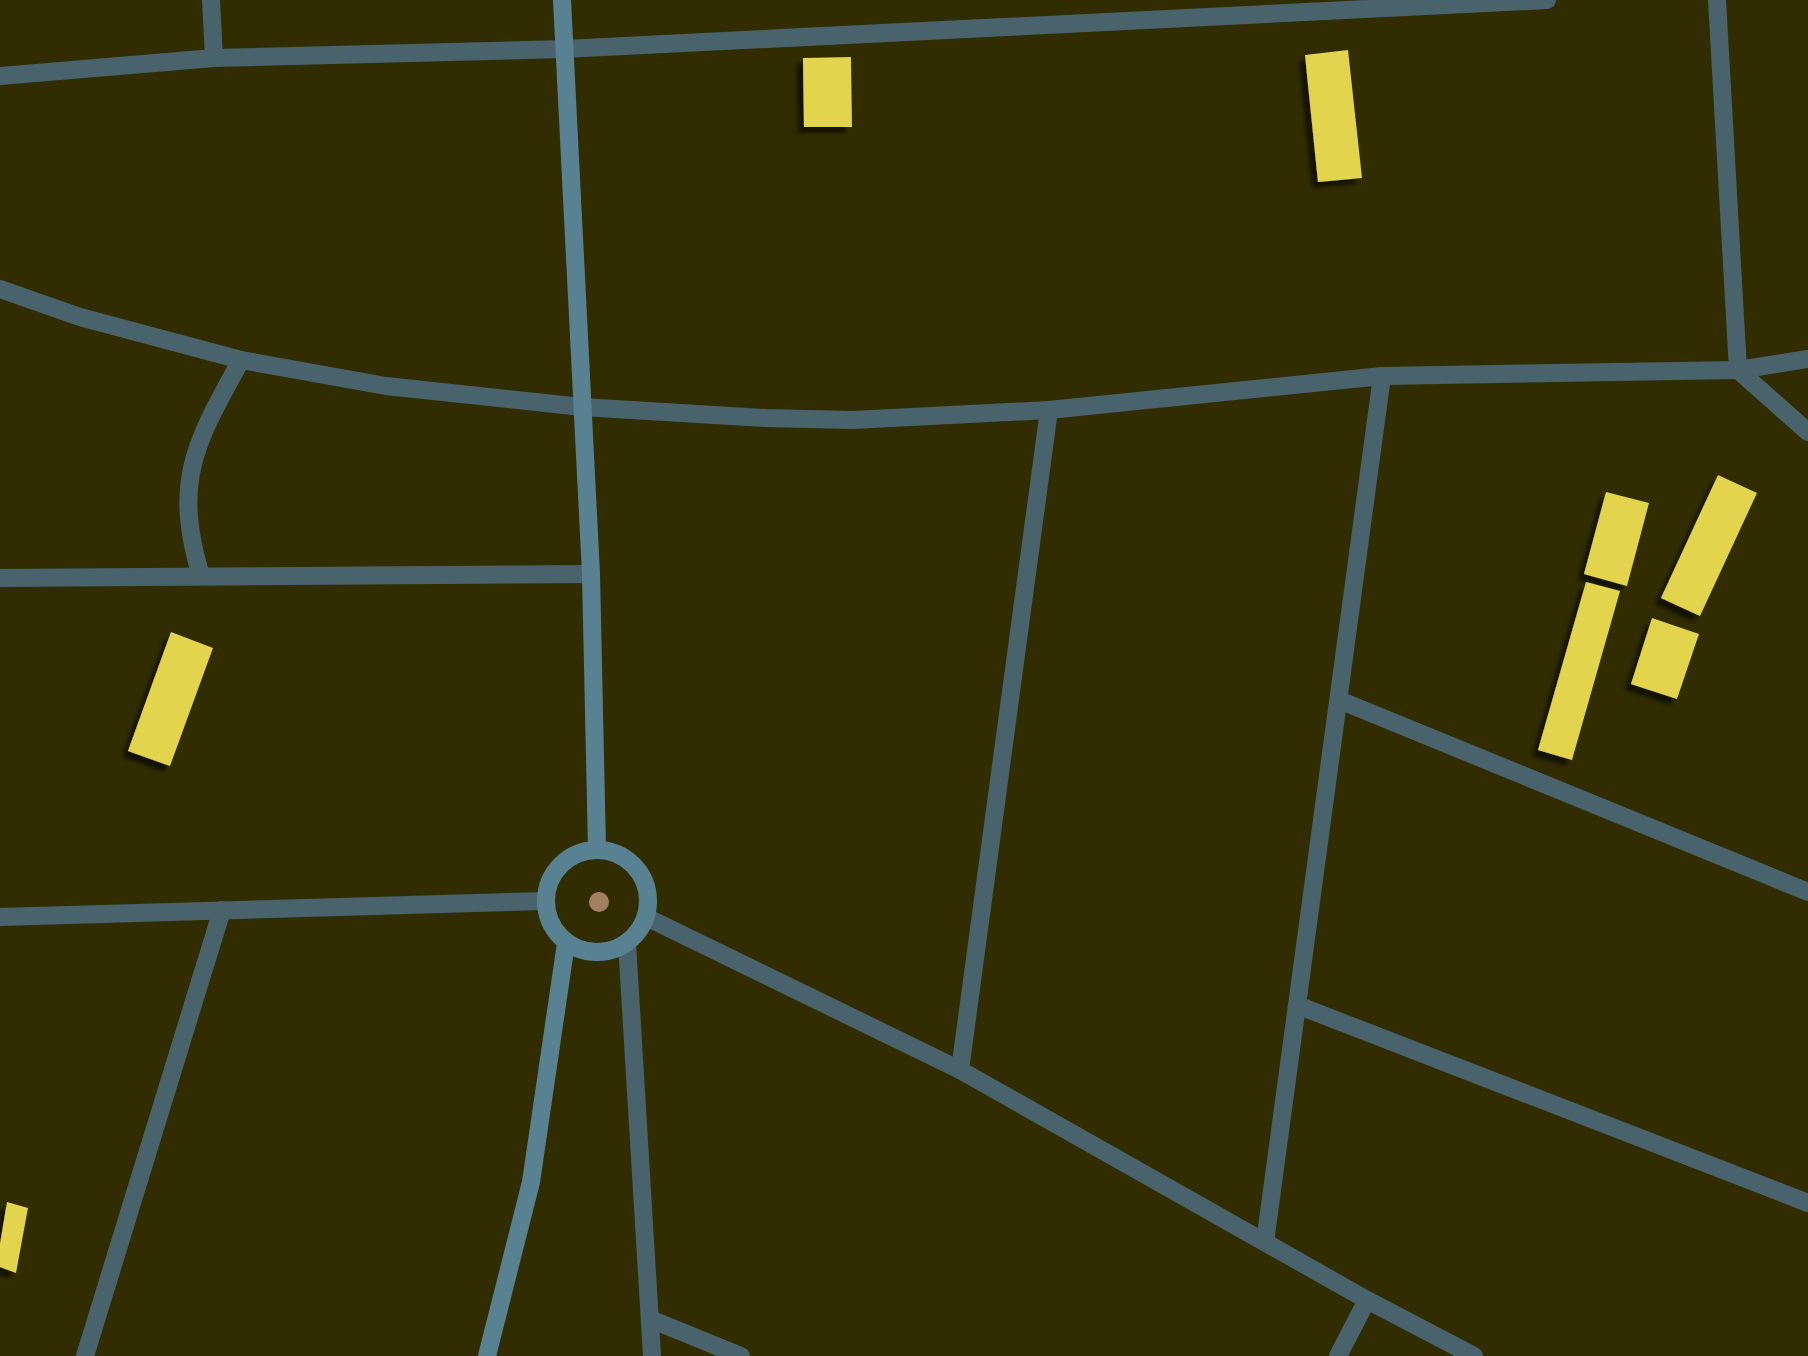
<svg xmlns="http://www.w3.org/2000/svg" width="1808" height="1356" font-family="'Noto Serif',serif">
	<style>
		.building { fill: #e2d44d; filter: url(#shadow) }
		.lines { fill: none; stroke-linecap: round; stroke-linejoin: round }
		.street { stroke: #49636d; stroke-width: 18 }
		.secondary { stroke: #588292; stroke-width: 18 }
		.tree { fill: #a28160 }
	</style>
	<defs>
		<filter id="shadow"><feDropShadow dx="-6" dy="6" stdDeviation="2" flood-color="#0009"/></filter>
	</defs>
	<rect width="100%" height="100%" fill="#312d00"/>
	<g class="building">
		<path d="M 1348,50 L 1362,178 L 1318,182 L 1305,55 Z"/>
		<path d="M 851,57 L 852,127 L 804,127 L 803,58 Z"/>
		<path d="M 1718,475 L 1757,493 L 1700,616 L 1661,598 Z"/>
		<path d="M 1606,492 L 1649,503 L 1627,586 L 1584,574 Z"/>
		<path d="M 1586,582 L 1620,591 L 1572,760 L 1538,750 Z"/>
		<path d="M 1652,618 L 1699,634 L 1677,699 L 1631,684 Z"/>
		<path d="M 171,632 L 213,648 L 170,766 L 128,751 Z"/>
		<path d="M 7,1202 L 28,1208 L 16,1273 L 0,1267 L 0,1244 Z"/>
	</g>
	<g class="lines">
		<g class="street">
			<path d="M 211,0 L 214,58"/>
			<path d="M 1717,0 L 1738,370 L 1808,432"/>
			<path d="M 0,76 L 214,58 L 564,49 L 1547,0"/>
			<path d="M 0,289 L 80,317 L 241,360 L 386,386 L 582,407 L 765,418 L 853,420 L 1049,410 L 1382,376 L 1738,370 L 1808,359"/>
			<path d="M 201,576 C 172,480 196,442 241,360"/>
			<path d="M 0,578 L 591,574"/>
			<path d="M 1339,700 L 1808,892"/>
			<path d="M 0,917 L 545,901"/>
			<path d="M 646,917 L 960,1070 L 1367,1300 L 1474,1356"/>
			<path d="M 627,943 L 652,1356"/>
			<path d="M 1297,1005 L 1808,1203"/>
			<path d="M 960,1070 L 1049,410"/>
			<path d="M 1265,1242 L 1382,376"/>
			<path d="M 650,1319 L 741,1356"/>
			<path d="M 85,1356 L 222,910"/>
			<path d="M 1338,1356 L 1367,1300"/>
		</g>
		<g class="secondary">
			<path d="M 562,0 L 591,574 L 597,849"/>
			<circle cx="597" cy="901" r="51"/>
			<path d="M 487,1356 L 531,1182 L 566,943"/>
		</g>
	</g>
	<circle class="tree" cx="599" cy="902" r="10"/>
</svg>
